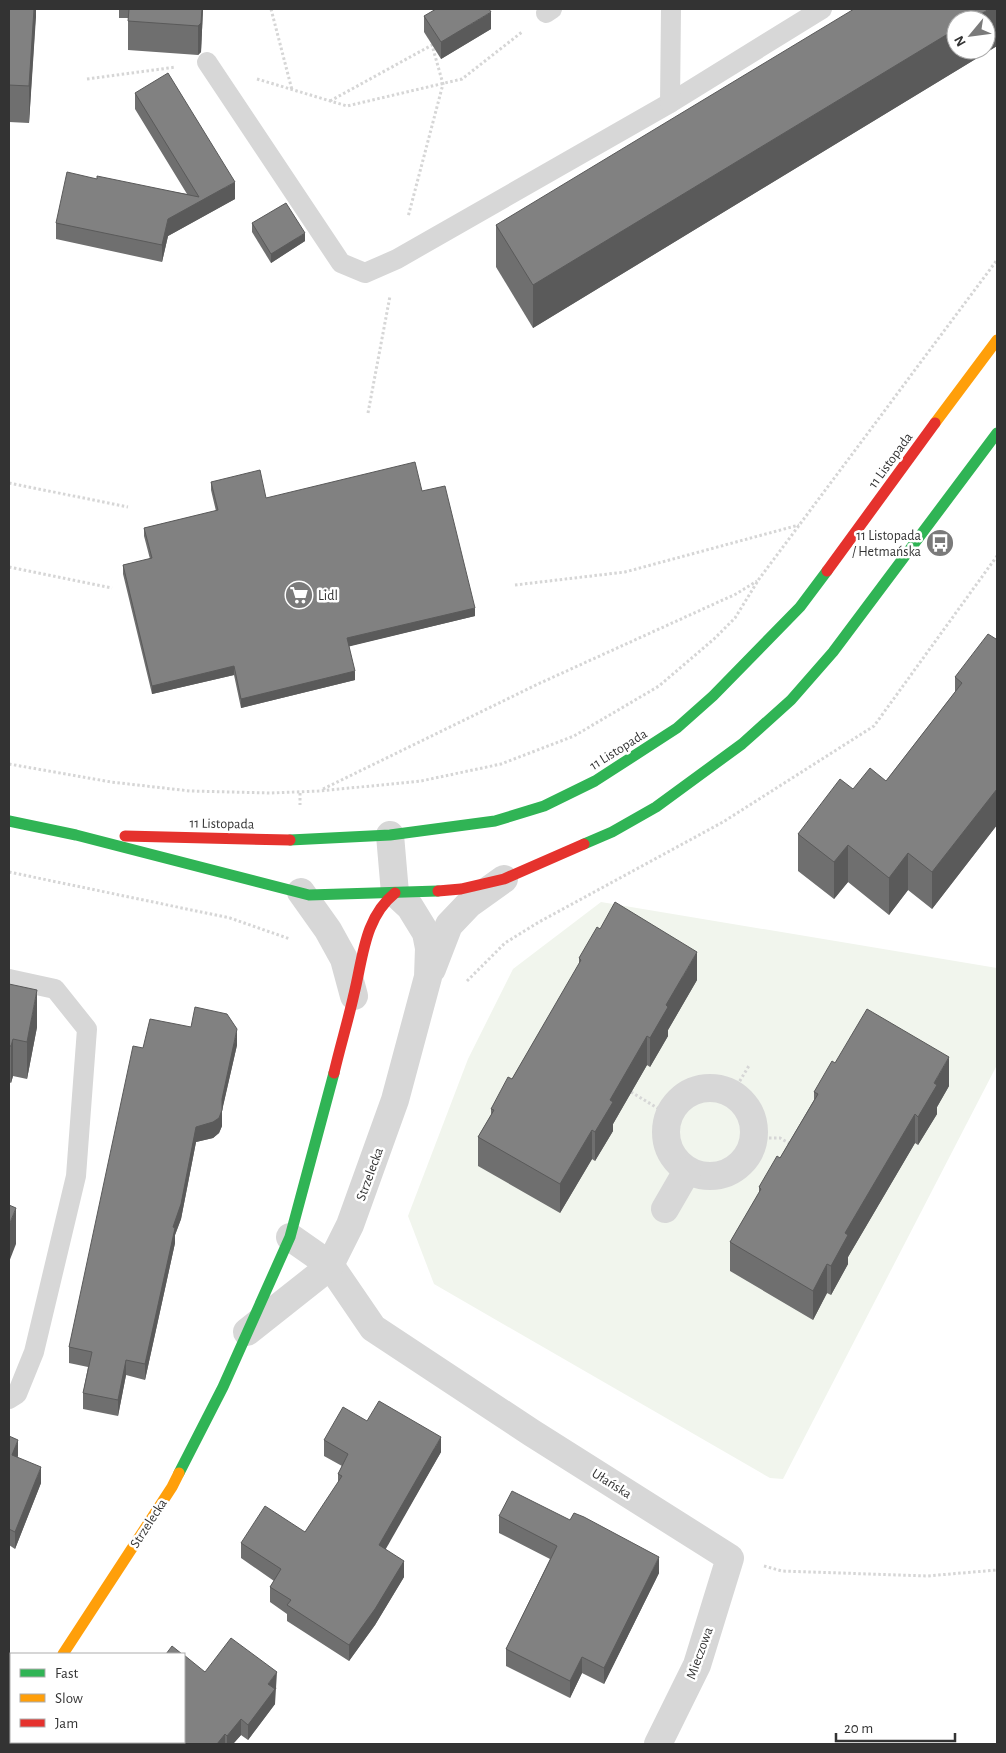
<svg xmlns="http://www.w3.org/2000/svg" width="1006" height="1753" font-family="'Alegreya Sans',sans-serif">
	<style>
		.green { fill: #f1f5ed }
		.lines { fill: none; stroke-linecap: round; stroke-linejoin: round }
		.path { stroke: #d6d6d6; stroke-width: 3; stroke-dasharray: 2.5 2.5; stroke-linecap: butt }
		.lane { stroke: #d7d7d7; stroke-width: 20 }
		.street { stroke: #d7d7d7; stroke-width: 28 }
		.fast { stroke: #30b455; stroke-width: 11 }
		.slow { stroke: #ff9f0a; stroke-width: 11 }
		.jam { stroke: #e5322d; stroke-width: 11 }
		.wall { fill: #6f6f6f }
		.shaded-wall { fill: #5a5a5a }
		.building { fill: #818181; stroke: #5a5a5a }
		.labels { text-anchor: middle; stroke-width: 5; stroke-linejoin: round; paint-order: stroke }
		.street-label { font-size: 14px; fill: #333; stroke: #fff }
		.poi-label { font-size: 14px; fill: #333; stroke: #fff; text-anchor: end }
	</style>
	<rect width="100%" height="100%" fill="#fff"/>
	<path class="green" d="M 601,902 L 997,968 L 997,1065 L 783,1479 L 770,1478 L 434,1284 L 408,1216 L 468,1059 L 513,969 Z"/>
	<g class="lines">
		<g class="path">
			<path d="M 271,9 L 292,90"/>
			<path d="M 87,79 L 176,67"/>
			<path d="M 257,79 L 347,106 L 462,79 L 522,32"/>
			<path d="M 330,101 L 432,45 L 443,84 L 408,217"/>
			<path d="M 368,413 L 390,296"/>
			<path d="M 9,483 L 128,507"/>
			<path d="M 9,567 L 112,588"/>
			<path d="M 515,585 L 625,572 L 799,525"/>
			<path d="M 9,764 L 111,782 L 190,791 L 270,793 L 320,791 L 421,781 L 501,764 L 574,736 L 659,686 L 714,639 L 735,618 L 759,579 L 997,260"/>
			<path d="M 323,789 L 538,684 L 736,594 L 757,581"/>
			<path d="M 300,793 L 300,805"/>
			<path d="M 9,872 L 230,918 L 290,939"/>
			<path d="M 467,981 L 505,943 L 539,922 L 723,822 L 874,726 L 997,556"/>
			<path d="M 631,1092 L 669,1115"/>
			<path d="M 732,1094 L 750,1064"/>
			<path d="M 754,1138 L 780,1138 L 792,1145"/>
			<path d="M 764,1566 L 782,1571 L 927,1576 L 997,1570"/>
		</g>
		<g class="lane">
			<path d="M 546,13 L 552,9"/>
			<path d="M 207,62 L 341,263 L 365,273 L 397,259 L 670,103 L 822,9"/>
			<path d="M 670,103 L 671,9"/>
			<path d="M 9,979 L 55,989 L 87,1029 L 76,1176 L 34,1352 L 17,1394 L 9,1399"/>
		</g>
		<g class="street">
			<path d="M 301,892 L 328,930 L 344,959 L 354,996"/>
			<path d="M 432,969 L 449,925 L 469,904 L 504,879"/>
			<circle cx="710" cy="1132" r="44"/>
			<path d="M 665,1209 L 687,1171"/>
			<path d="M 290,1237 L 330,1265 L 373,1328 L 532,1433 L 730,1558 L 697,1665 L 658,1744"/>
			<path d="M 247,1332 L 324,1271 L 330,1265 L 350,1225 L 395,1100 L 428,977 L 429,948 L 426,933 L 410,907 L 395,893 L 390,835"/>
			<path d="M 9,1733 L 11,1730"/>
		</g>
		<g class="fast">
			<path d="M 9,821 L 76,835 L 309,895 L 438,891"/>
			<path d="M 290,840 L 390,835 L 495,821 L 544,806 L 595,781 L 677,728 L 713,696 L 800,607 L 827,571"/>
			<path d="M 584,844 L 612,832 L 656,807 L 742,744 L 791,700 L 833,652 L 997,433"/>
			<path d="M 179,1473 L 223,1387 L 290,1237 L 334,1073"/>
		</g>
		<g class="slow">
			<path d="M 935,423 L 997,340"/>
			<path d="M 63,1654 L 172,1487 L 179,1473"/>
		</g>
		<g class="jam">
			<path d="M 827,571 L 935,423"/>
			<path d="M 125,836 L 290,840"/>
			<path d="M 438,891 L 461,889 L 504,879 L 584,844"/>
			<path d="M 334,1073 C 340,1047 348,1021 354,994 C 363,958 364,918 395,893"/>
		</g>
	</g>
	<g class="wall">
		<path d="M 9,9 L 36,9 L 29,123 L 9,122 Z"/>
		<path d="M 119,9 L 203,9 L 201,52 L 198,55 L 128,50 L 128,18 L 119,18 Z"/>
		<path d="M 997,9 L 997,46 L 533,328 L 496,267 L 496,225 Z"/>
		<path d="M 424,16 L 491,29 L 441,59 L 424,32 Z"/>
		<path d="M 135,93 L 235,199 L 168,236 L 162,262 L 56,239 L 56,223 L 97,179 L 187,194 L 135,109 Z"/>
		<path d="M 252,223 L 305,241 L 271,263 L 252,232 Z"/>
		<path d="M 211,482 L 266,498 L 422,491 L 475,616 L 349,646 L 355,680 L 241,708 L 234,675 L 152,694 L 123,574 L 123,565 L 150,559 L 144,536 L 144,528 L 216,511 L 211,490 Z"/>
		<path d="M 997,638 L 997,825 L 932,909 L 908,890 L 889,915 L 848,882 L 834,899 L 798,871 L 798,834 L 853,789 L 886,781 L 955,692 L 955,677 Z"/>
		<path d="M 579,958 L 697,980 L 668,1030 L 668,1036 L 650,1067 L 647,1065 L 613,1124 L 613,1131 L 595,1161 L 592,1159 L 560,1213 L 478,1166 L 478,1137 L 491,1115 L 491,1109 L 512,1079 L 579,965 Z"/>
		<path d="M 9,984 L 37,1027 L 27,1079 L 13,1076 L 11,1083 L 9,1082 Z"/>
		<path d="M 191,1027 L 237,1045 L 222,1110 L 222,1126 L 219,1133 L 213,1138 L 196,1142 L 181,1219 L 175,1235 L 175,1243 L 145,1380 L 126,1375 L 118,1416 L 83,1409 L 83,1393 L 88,1367 L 69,1363 L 69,1347 L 143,1048 Z"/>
		<path d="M 835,1063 L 949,1086 L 937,1107 L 937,1114 L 918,1145 L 915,1143 L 848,1257 L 848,1264 L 831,1295 L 827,1293 L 813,1320 L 730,1271 L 730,1242 L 759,1193 L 759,1187 L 780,1158 L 814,1100 L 814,1092 Z"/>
		<path d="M 367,1421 L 441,1452 L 385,1549 L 404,1577 L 375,1625 L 349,1661 L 287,1621 L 287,1614 L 270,1602 L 270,1587 L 274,1581 L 241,1558 L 241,1543 L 305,1532 L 338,1484 L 338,1474 L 342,1466 L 324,1456 L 324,1440 Z"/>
		<path d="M 9,1436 L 18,1456 L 17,1457 L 41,1483 L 15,1549 L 9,1545 Z"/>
		<path d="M 499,1516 L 659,1573 L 604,1684 L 582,1673 L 570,1698 L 506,1666 L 506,1649 L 550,1559 L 499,1533 Z"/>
		<path d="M 205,1672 L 277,1688 L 275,1689 L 275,1704 L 248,1740 L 241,1735 L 233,1744 L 117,1744 Z"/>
	</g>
	<g class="shaded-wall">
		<path d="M 34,9 L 36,9 L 36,17 L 29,123 L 29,86 Z"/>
		<path d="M 202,9 L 203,9 L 201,52 L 198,55 L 198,26 Z"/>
		<path d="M 989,9 L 997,9 L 997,46 L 533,328 L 533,285 L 956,29 L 956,50 L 986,50 L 986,20 L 971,20 Z"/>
		<path d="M 491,12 L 491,29 L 441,59 L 441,42 Z"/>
		<path d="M 235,182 L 235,199 L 168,236 L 162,262 L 162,245 L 168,219 Z"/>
		<path d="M 305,233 L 305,241 L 271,263 L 271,254 Z"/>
		<path d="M 475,608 L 475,616 L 347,647 L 347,638 Z"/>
		<path d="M 234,666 L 234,675 L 152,694 L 152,686 Z"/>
		<path d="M 355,671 L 355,680 L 241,708 L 241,699 Z"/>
		<path d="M 997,789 L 997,825 L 932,909 L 932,872 Z"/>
		<path d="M 848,845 L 848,882 L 834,899 L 834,862 Z"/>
		<path d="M 908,853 L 908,890 L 889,915 L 889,878 Z"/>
		<path d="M 697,952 L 697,980 L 668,1030 L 668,1036 L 650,1067 L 650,1038 L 666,1005 Z"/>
		<path d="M 37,990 L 37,1027 L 27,1079 L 27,1042 Z"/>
		<path d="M 237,1029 L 237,1045 L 222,1111 L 222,1126 L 219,1133 L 213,1138 L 196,1142 L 181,1219 L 175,1235 L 175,1243 L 145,1380 L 145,1364 L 173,1227 L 196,1127 L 222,1099 Z"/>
		<path d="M 647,1036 L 647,1065 L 613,1124 L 613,1131 L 595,1161 L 595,1132 L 610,1100 Z"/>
		<path d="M 13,1039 L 13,1076 L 11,1083 L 11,1046 Z"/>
		<path d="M 949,1057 L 949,1086 L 937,1107 L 937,1114 L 918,1145 L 918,1117 L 934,1083 Z"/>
		<path d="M 915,1114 L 915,1143 L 848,1257 L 848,1264 L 831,1295 L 831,1266 L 845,1233 Z"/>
		<path d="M 592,1130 L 592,1159 L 560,1213 L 560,1184 Z"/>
		<path d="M 16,1208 L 16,1244 L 9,1262 L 9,1225 Z"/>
		<path d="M 827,1264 L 827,1293 L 813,1320 L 813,1291 Z"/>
		<path d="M 126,1360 L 126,1375 L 118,1416 L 118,1400 Z"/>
		<path d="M 441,1437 L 441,1452 L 379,1561 L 379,1545 Z"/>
		<path d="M 18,1440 L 18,1456 L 12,1471 L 12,1455 Z"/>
		<path d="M 41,1467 L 41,1483 L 15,1549 L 15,1532 Z"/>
		<path d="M 659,1557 L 659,1573 L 604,1684 L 604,1668 Z"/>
		<path d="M 404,1561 L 404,1577 L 375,1625 L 349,1661 L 349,1645 Z"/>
		<path d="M 582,1657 L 582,1673 L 570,1698 L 570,1681 Z"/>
		<path d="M 277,1672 L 275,1704 L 248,1740 L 248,1725 L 268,1684 Z"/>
		<path d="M 241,1719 L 241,1735 L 233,1744 L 227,1744 L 227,1736 Z"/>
		<path d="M 225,1734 L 225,1744 L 217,1744 Z"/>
	</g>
	<g class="building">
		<path d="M 9,9 L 34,9 L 29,86 L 9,85 Z"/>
		<path d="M 129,9 L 202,9 L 201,23 L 198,26 L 128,21 Z"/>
		<path d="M 436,9 L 489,9 L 491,12 L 441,42 L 424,16 Z"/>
		<path d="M 854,9 L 989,9 L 971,20 L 956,20 L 956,29 L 533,285 L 496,225 Z"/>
		<path d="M 168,73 L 235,182 L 168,219 L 162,245 L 56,223 L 67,172 L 97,179 L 97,176 L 199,197 L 135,93 Z"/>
		<path d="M 286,203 L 305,233 L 271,254 L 252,223 Z"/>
		<path d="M 415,462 L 422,491 L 445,486 L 475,608 L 347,638 L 355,671 L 241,699 L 234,666 L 152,686 L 123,565 L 152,558 L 144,528 L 218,510 L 211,482 L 260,470 L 266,498 Z"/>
		<path d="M 988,634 L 996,639 L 997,638 L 997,789 L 932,872 L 908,853 L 889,878 L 848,845 L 834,862 L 798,834 L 840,779 L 853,789 L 870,768 L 886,781 L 962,683 L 955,677 Z"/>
		<path d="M 615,902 L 697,952 L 666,1005 L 668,1007 L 650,1038 L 647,1036 L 610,1100 L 613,1102 L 595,1132 L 592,1130 L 560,1184 L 478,1137 L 494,1110 L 491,1109 L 508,1077 L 512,1079 L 581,960 L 579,958 L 597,927 L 600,929 Z"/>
		<path d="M 9,984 L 37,990 L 27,1042 L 13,1039 L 11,1046 L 9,1046 Z"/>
		<path d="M 195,1007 L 227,1014 L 237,1029 L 222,1099 L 222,1110 L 219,1118 L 213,1122 L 196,1127 L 181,1204 L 173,1227 L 175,1228 L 145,1364 L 126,1360 L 118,1400 L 83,1393 L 92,1352 L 69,1347 L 133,1046 L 143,1048 L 150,1019 L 191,1027 Z"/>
		<path d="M 867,1009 L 949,1057 L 934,1083 L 937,1085 L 918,1117 L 915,1114 L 845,1233 L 848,1235 L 831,1266 L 827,1264 L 813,1291 L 730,1242 L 761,1189 L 759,1187 L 777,1156 L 780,1158 L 818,1094 L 814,1092 L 832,1061 L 835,1063 Z"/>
		<path d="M 9,1205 L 16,1208 L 9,1225 Z"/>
		<path d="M 379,1401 L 441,1437 L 379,1545 L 404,1561 L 375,1609 L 349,1645 L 287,1605 L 291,1600 L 270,1587 L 281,1569 L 241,1543 L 265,1506 L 305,1532 L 342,1476 L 338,1474 L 348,1454 L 324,1440 L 343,1407 L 367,1421 Z"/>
		<path d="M 9,1436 L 18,1440 L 12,1455 L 41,1467 L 15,1532 L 9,1529 Z"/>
		<path d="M 512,1491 L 570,1520 L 574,1513 L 584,1517 L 659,1557 L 604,1668 L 582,1657 L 570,1681 L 506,1649 L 557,1546 L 499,1516 Z"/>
		<path d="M 231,1638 L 277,1672 L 268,1684 L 275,1689 L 248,1725 L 241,1719 L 227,1736 L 225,1734 L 217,1744 L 117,1744 L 118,1742 L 184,1742 L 184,1655 L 205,1672 Z"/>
		<path d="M 172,1646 L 182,1654 L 166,1654 Z"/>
	</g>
	<defs>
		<symbol id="bus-disc" viewBox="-11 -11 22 22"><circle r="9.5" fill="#7a7a7a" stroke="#fff"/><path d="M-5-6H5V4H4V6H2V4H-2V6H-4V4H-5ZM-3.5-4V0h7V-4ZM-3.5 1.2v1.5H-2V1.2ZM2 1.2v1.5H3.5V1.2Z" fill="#fff"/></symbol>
		<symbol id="supermarket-disc" viewBox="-11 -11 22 22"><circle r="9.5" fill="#7a7a7a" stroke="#fff"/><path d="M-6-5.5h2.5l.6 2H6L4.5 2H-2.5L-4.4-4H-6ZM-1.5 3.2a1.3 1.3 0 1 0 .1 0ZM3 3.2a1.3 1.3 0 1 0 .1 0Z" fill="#fff"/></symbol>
	</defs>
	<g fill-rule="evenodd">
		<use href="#bus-disc" x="924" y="527" width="32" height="32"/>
		<use href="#supermarket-disc" x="283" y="579" width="32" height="32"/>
	</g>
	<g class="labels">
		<g class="street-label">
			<text transform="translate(890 460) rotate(-54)" y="5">11 Listopada</text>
			<text transform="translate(618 749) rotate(-32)" y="5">11 Listopada</text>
			<text transform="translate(222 823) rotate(1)" y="5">11 Listopada</text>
			<text transform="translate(369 1174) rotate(-70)" y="5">Strzelecka</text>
			<text transform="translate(612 1483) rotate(32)" y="5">Ułańska</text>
			<text transform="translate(148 1523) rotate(-57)" y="5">Strzelecka</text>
			<text transform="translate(699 1653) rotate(-70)" y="5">Mieczowa</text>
		</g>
		<g class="poi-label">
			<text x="921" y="540">11 Listopada<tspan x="921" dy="16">/ Hetmańska</tspan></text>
			<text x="318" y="600" text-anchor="start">Lidl</text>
		</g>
	</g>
	<rect width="1006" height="1753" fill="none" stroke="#333333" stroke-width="20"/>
	<rect x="10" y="1653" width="175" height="90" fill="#ffffff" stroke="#adadad"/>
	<rect x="20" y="1669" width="25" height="8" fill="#30b455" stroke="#adadad"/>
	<text x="55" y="1678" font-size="15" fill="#333333">Fast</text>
	<rect x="20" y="1694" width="25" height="8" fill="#ff9f0a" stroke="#adadad"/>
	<text x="55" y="1703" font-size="15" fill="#333333">Slow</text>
	<rect x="20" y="1719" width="25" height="8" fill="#e5322d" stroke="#adadad"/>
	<text x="55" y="1728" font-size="15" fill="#333333">Jam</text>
	<g transform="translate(971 35) rotate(241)"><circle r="24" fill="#ffffff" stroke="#adadad"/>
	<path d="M0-4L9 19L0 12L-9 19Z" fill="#7a7a7a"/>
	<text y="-8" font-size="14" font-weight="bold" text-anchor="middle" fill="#333333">N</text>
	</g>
	<path d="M836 1733v8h119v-8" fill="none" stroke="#333333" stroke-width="2.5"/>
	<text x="844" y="1733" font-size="15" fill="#333333" stroke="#ffffff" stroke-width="4" paint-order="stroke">20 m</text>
</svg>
